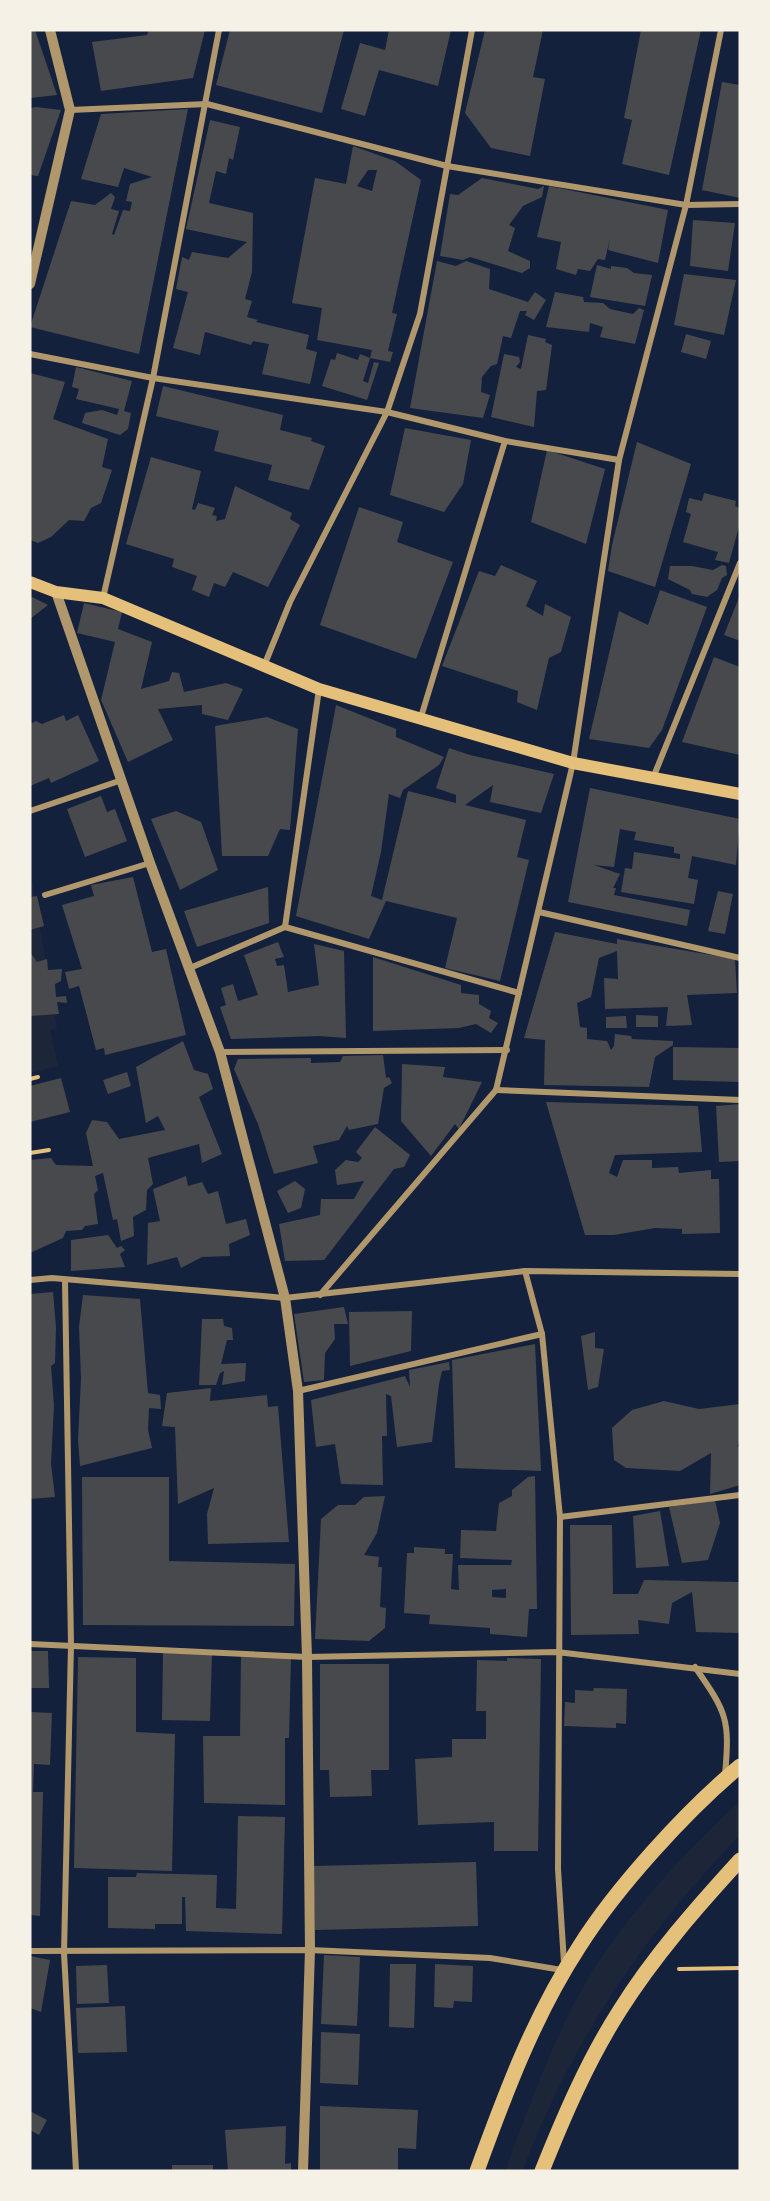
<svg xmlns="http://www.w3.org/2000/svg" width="770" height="2201" font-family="Literata,serif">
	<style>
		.green { fill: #1d2539 }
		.building { fill: #48494c; fill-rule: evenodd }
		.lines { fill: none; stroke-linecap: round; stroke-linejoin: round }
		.path { stroke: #e5c07b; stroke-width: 4 }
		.minor { stroke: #b1986c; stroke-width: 6 }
		.tertiary { stroke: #b1986c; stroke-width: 10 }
		.secondary { stroke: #e5c07b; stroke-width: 12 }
		.primary { stroke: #e5c07b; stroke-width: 15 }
	</style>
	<rect width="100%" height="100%" fill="#14213d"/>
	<g class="green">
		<path d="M 30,867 L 57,1028 L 50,1030 L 58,1066 L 30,1073 Z"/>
		<path d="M 740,1801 L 740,1835 C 663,1915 603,1996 555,2095 C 544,2120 531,2145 523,2171 L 505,2171 C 522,2124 540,2076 561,2030 C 601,1942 670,1866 740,1801 Z"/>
	</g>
	<g class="building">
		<path d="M 30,30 L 35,30 L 57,95 L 30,98 Z"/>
		<path d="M 149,30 L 205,30 L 193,78 L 101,91 L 92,42 L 147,35 Z"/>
		<path d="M 230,30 L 344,30 L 322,113 L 216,85 Z"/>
		<path d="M 389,30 L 451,30 L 438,86 L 379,70 L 365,116 L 341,109 L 360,43 L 385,50 Z"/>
		<path d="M 485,30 L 543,30 L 533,77 L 545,79 L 530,156 L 491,148 L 465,113 Z"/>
		<path d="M 641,30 L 701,30 L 669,175 L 622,164 L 632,120 L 624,118 Z"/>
		<path d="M 722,82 L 740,85 L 740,198 L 702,190 Z"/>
		<path d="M 36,107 L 61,110 L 38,176 L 30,175 L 30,108 Z"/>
		<path d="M 188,109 L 139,354 L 30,327 L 71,201 L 95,205 L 111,193 L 115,197 L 111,209 L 119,211 L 112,234 L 114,235 L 123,210 L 130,211 L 132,202 L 126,201 L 130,184 L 152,177 L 124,168 L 118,187 L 81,179 L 101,114 Z"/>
		<path d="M 210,120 L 240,127 L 233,160 L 229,158 L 226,174 L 216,171 L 209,203 L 253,213 L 252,272 L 245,299 L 252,301 L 247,317 L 258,320 L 256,322 L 309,335 L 306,349 L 317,352 L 310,384 L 262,374 L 269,344 L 253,341 L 251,345 L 205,332 L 200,355 L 173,348 L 188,292 L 176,289 L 182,257 L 189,260 L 192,252 L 228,258 L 247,242 L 186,229 Z"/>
		<path d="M 353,146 L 395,161 L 421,180 L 392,313 L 397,314 L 388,351 L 393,352 L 390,362 L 370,358 L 372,350 L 317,340 L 322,308 L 292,303 L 315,178 L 346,184 ZM 368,170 L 377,170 L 372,191 L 357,186 Z"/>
		<path d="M 482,178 L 538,189 L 544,186 L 542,197 L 523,206 L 509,225 L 515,228 L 508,251 L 530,261 L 530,268 L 522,273 L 470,257 L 463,260 L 440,256 L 450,194 L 458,195 Z"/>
		<path d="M 549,186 L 668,210 L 658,263 L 608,250 L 610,238 L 605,260 L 598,259 L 590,271 L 578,269 L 576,275 L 556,269 L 561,242 L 537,237 Z"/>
		<path d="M 693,220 L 735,223 L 728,271 L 690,266 Z"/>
		<path d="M 437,261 L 456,266 L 466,261 L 490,269 L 489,289 L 528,302 L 535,292 L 546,300 L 534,320 L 525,315 L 527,311 L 520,311 L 511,338 L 503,336 L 497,364 L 491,366 L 482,377 L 481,392 L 490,395 L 483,418 L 410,408 Z"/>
		<path d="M 597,265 L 611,269 L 611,266 L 627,268 L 634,273 L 652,275 L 645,306 L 590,297 Z"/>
		<path d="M 684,274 L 736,280 L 724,335 L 674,325 Z"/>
		<path d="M 555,292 L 583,297 L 584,302 L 603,303 L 610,309 L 633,314 L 639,308 L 644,310 L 635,344 L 600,337 L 603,327 L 590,323 L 589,332 L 546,327 Z"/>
		<path d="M 686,334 L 711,341 L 706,359 L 681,352 Z"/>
		<path d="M 528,335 L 546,339 L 545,342 L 552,345 L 546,390 L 537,391 L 534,427 L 491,417 L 504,354 L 519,357 L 520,362 L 516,367 L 521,369 Z"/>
		<path d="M 337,353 L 358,360 L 360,354 L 370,358 L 363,381 L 368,383 L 374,362 L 379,363 L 367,400 L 322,386 L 331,359 L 335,360 Z"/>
		<path d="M 76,367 L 132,381 L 124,411 L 131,413 L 128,429 L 120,435 L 82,423 L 85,413 L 102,410 L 117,415 L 119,409 L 76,399 L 79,389 L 72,387 Z"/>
		<path d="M 30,373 L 65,382 L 53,419 L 108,439 L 102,467 L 112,470 L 101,503 L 91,508 L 84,521 L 69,520 L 51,537 L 38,543 L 30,540 Z"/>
		<path d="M 163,386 L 283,415 L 280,430 L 312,438 L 311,441 L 325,446 L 309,490 L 268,480 L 272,465 L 214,451 L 219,431 L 156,416 Z"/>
		<path d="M 405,428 L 471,440 L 463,484 L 444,512 L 390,495 Z"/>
		<path d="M 637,442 L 691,464 L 655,587 L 608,571 L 612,545 Z"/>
		<path d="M 547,450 L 605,469 L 586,544 L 531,522 Z"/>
		<path d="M 151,457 L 201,471 L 192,509 L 195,510 L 198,503 L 215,508 L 212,515 L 217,516 L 216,521 L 225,519 L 235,486 L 292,513 L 290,519 L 300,525 L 268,587 L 233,572 L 225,587 L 214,583 L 209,597 L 192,590 L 197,576 L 172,567 L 174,559 L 126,544 Z"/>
		<path d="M 704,493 L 736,501 L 735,506 L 740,508 L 740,523 L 729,563 L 715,560 L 718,552 L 683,542 L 691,514 L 686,512 L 689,498 L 702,501 Z"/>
		<path d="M 359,507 L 403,522 L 397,542 L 453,562 L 416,659 L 320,625 Z"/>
		<path d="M 501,565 L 537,581 L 526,606 L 543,616 L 545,604 L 571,617 L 561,652 L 549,658 L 537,710 L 517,702 L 518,691 L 442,666 L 479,571 L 495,576 Z"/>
		<path d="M 722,565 L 726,566 L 727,575 L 722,578 L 717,590 L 707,597 L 692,594 L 690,590 L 668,579 L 670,566 L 692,566 L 713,570 Z"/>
		<path d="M 660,590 L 707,607 L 662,730 L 649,748 L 589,739 L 619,611 L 648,625 Z"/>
		<path d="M 740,595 L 740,641 L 724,635 Z"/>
		<path d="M 30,596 L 48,605 L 30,619 Z"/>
		<path d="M 84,603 L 122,612 L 118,629 L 152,642 L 141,689 L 169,681 L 172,672 L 179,673 L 184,692 L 226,683 L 243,689 L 228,720 L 202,714 L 202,705 L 158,709 L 173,740 L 128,762 L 101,700 L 115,642 L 77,633 Z"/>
		<path d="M 714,657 L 740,667 L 740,755 L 682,742 Z"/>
		<path d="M 336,705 L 396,729 L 396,737 L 444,757 L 439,765 L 403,790 L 400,798 L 389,794 L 381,852 L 371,896 L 382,900 L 408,791 L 456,803 L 456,795 L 436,788 L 449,748 L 470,755 L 554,774 L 541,813 L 490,802 L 493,785 L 465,805 L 526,820 L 517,857 L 529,860 L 500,981 L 445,968 L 457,918 L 386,901 L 369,939 L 296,916 Z"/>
		<path d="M 64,715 L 66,721 L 78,715 L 99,761 L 51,783 L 49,778 L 30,786 L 30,724 L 36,721 L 42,724 Z"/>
		<path d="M 267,717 L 298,729 L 290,830 L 280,829 L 268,856 L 222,856 L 215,726 Z"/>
		<path d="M 590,788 L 740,819 L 736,865 L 692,856 L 688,878 L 698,880 L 694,904 L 621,892 L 625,868 L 632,869 L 634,852 L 680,859 L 680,854 L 674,853 L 674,847 L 634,840 L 636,832 L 620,829 L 614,867 L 594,865 L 620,874 L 613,888 L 616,888 L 614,895 L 690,910 L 687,926 L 568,902 Z"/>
		<path d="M 101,796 L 107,812 L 115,809 L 127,841 L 85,857 L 67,809 Z"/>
		<path d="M 176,811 L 201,822 L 218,870 L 180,890 L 151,819 Z"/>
		<path d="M 133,877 L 152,952 L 166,949 L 186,1035 L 105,1055 L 104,1048 L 96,1050 L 79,986 L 69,989 L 65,972 L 82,969 L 62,905 L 94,896 L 91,885 Z"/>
		<path d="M 268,887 L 269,923 L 197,947 L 184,911 Z"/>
		<path d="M 718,891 L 733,894 L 725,934 L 708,931 Z"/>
		<path d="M 37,896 L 44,926 L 30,930 L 30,897 Z"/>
		<path d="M 555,932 L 617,944 L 617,939 L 735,959 L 737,993 L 687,995 L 692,1025 L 666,1026 L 668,1007 L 605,1009 L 604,978 L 618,979 L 617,951 L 599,958 L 591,997 L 577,1003 L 580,1027 L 587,1028 L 587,1039 L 607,1041 L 611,1050 L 614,1046 L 615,1034 L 631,1036 L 632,1039 L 673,1041 L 673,1045 L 655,1057 L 649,1087 L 544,1085 L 545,1040 L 524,1038 Z"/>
		<path d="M 278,942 L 284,957 L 275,959 L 277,966 L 284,965 L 288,992 L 319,985 L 314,944 L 344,951 L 346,1038 L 319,1036 L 231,1039 L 220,1007 L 226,1005 L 221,988 L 233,984 L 238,1001 L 258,995 L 244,955 Z"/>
		<path d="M 30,952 L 37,962 L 47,959 L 48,970 L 62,969 L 61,981 L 55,984 L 56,997 L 66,996 L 67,1003 L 57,1002 L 59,1014 L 30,1016 Z"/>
		<path d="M 373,957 L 461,985 L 461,993 L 479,995 L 479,1004 L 491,1011 L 489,1018 L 498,1023 L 491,1033 L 476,1024 L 459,1028 L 373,1031 Z"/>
		<path d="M 636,1015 L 658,1016 L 658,1027 L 636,1027 Z"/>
		<path d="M 626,1016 L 627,1028 L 606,1028 L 606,1017 Z"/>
		<path d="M 183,1041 L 194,1070 L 208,1074 L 213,1089 L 199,1097 L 222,1154 L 202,1163 L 199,1144 L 148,1158 L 153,1184 L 147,1190 L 146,1210 L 133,1217 L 134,1236 L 121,1241 L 117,1219 L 113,1220 L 103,1173 L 95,1176 L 98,1190 L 94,1194 L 98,1224 L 85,1226 L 82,1230 L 66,1231 L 63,1238 L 30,1253 L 30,1160 L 51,1158 L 56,1165 L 93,1166 L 86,1133 L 92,1120 L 107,1122 L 119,1139 L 165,1130 L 158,1116 L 146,1123 L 136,1067 Z"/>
		<path d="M 673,1047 L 740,1048 L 740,1082 L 673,1080 Z"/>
		<path d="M 383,1055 L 386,1078 L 389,1077 L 392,1083 L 384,1088 L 378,1124 L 349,1130 L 347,1126 L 339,1140 L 313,1146 L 318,1163 L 274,1174 L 258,1124 L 234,1069 L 238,1059 L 311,1058 L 311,1063 L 340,1062 L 343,1056 Z"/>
		<path d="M 402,1064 L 445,1067 L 443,1077 L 482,1082 L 459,1129 L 455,1124 L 431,1156 L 401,1121 Z"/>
		<path d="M 127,1072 L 131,1086 L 108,1094 L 103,1080 Z"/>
		<path d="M 61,1078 L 70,1112 L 30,1122 L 30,1086 Z"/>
		<path d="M 546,1102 L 698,1106 L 702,1152 L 615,1155 L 609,1173 L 617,1177 L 623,1160 L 652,1160 L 652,1168 L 678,1167 L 679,1173 L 711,1170 L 711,1179 L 719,1179 L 720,1233 L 682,1234 L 682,1229 L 655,1228 L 614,1235 L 585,1235 Z"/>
		<path d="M 740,1104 L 740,1161 L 719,1162 L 716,1106 Z"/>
		<path d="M 375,1127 L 410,1155 L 404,1167 L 394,1169 L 324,1260 L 285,1261 L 279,1224 L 320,1215 L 321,1199 L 354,1199 L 364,1181 L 337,1185 L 335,1170 L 346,1160 L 358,1162 L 362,1158 L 356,1152 Z"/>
		<path d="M 186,1176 L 188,1186 L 202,1182 L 208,1194 L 218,1191 L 226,1224 L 246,1219 L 250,1235 L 229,1244 L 230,1256 L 202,1257 L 181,1268 L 177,1257 L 147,1265 L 148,1223 L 160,1221 L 153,1189 Z"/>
		<path d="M 295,1181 L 305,1189 L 301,1208 L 288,1213 L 277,1191 Z"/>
		<path d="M 108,1235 L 117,1248 L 121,1246 L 125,1250 L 120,1254 L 125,1267 L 71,1271 L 71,1240 Z"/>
		<path d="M 53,1292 L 56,1327 L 55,1363 L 51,1366 L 54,1405 L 51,1464 L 55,1497 L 30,1499 L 30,1294 Z"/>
		<path d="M 83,1295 L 140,1299 L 148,1393 L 160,1395 L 161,1409 L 149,1408 L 148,1430 L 152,1448 L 80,1466 L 78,1440 L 81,1378 L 79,1327 Z"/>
		<path d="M 344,1307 L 348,1324 L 334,1324 L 335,1339 L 325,1353 L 324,1380 L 304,1382 L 294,1314 Z"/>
		<path d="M 412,1311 L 411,1351 L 350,1366 L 349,1312 Z"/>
		<path d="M 202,1319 L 223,1319 L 224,1326 L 232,1328 L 233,1340 L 227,1340 L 221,1364 L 246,1363 L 245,1381 L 222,1385 L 224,1371 L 220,1373 L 216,1385 L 199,1385 Z"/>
		<path d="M 595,1332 L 595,1348 L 604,1349 L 598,1387 L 588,1390 L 581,1336 Z"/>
		<path d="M 535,1344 L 541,1471 L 455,1468 L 452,1360 Z"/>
		<path d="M 449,1362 L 450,1370 L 442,1371 L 439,1384 L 432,1442 L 397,1447 L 391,1396 L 386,1394 L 387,1436 L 382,1436 L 383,1485 L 341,1484 L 335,1444 L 316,1447 L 311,1400 L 405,1376 L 410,1387 L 409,1370 Z"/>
		<path d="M 211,1388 L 210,1401 L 267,1395 L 268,1407 L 278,1406 L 289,1542 L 208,1544 L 207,1514 L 214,1488 L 178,1504 L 175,1427 L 162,1426 L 167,1393 Z"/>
		<path d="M 664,1401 L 699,1409 L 740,1404 L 740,1441 L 737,1447 L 740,1446 L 740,1485 L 710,1494 L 711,1453 L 680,1471 L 626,1468 L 614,1460 L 612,1428 L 632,1410 Z"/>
		<path d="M 535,1476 L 537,1609 L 529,1609 L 527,1637 L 490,1634 L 490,1628 L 429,1624 L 430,1615 L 404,1613 L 407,1553 L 414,1553 L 414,1547 L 445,1549 L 445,1554 L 453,1554 L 451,1589 L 459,1590 L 458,1565 L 511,1565 L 512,1560 L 460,1558 L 461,1530 L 496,1531 L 499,1503 L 512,1496 L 512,1490 L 528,1477 ZM 506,1589 L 506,1598 L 492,1597 L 492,1590 Z"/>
		<path d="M 82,1477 L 169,1477 L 169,1561 L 295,1564 L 294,1626 L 83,1625 Z"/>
		<path d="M 385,1496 L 377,1533 L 364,1555 L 379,1557 L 378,1567 L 382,1567 L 380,1607 L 386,1608 L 385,1628 L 369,1641 L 315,1639 L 321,1519 L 338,1505 L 355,1505 L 364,1497 Z"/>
		<path d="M 715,1500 L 720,1523 L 708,1560 L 682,1563 L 669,1507 Z"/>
		<path d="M 660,1511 L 669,1566 L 636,1568 L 633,1516 Z"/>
		<path d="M 570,1525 L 612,1525 L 613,1594 L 638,1594 L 644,1580 L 740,1582 L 740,1633 L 696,1632 L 692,1592 L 672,1603 L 669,1624 L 638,1620 L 639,1634 L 571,1635 Z"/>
		<path d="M 30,1651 L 48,1651 L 49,1688 L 30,1688 Z"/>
		<path d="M 163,1653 L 212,1654 L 210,1721 L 162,1720 Z"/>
		<path d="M 241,1656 L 291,1657 L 289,1738 L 285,1738 L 285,1805 L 204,1803 L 203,1736 L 240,1736 Z"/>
		<path d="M 78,1657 L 136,1658 L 136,1732 L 175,1734 L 172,1871 L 74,1868 Z"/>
		<path d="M 507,1658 L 541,1659 L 538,1851 L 494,1851 L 494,1822 L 418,1825 L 415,1759 L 452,1757 L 452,1739 L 486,1739 L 486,1711 L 476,1711 L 477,1660 L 507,1661 Z"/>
		<path d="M 320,1664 L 389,1664 L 389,1770 L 371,1770 L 372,1796 L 330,1797 L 329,1770 L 320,1770 Z"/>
		<path d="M 594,1688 L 627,1689 L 626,1724 L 616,1723 L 616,1728 L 564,1726 L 565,1702 L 575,1703 L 575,1690 L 593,1691 Z"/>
		<path d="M 30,1712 L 52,1713 L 50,1765 L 34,1764 L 33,1792 L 43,1792 L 40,1916 L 30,1915 Z"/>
		<path d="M 238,1816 L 285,1817 L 282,1934 L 186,1931 L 185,1897 L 182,1897 L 182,1924 L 155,1924 L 155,1929 L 108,1928 L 108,1877 L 136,1877 L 137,1873 L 217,1875 L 216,1908 L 236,1909 Z"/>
		<path d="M 476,1862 L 478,1926 L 315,1930 L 313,1866 Z"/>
		<path d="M 324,1955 L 360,1957 L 357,2026 L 321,2024 Z"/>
		<path d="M 30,1956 L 50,1960 L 41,2012 L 30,2008 Z"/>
		<path d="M 390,1964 L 416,1964 L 414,2028 L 389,2027 Z"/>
		<path d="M 435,1964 L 473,1966 L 472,2002 L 454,2001 L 453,2008 L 434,2007 Z"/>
		<path d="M 107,1965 L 109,2003 L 77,2004 L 76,1966 Z"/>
		<path d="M 125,2006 L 127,2052 L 78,2053 L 76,2008 Z"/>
		<path d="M 321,2032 L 360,2034 L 358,2085 L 320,2083 Z"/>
		<path d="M 320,2106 L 418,2110 L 416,2149 L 398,2148 L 398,2171 L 320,2171 Z"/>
		<path d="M 30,2111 L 47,2120 L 39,2135 L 30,2130 Z"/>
		<path d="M 286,2126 L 285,2164 L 291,2163 L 291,2171 L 228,2171 L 225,2130 Z"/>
		<rect x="172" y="2165" width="41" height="6"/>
	</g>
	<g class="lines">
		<g class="path">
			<path d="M 30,1079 L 38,1077"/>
			<path d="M 30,1153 L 49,1150"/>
			<path d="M 679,1969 L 740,1968"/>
		</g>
		<g class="minor">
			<path d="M 70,110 L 207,104 L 447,166 L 686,205 L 740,204"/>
			<path d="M 30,354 L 153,378 L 387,412 L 505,441 L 619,460"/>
			<path d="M 103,598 L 153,378 L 219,30"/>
			<path d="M 264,666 L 290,602 L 387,412 L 420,314 L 472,30"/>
			<path d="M 421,717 L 505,441"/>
			<path d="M 653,778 L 740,563"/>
			<path d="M 30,811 L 122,780"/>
			<path d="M 45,895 L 150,863"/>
			<path d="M 539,912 L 740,958"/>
			<path d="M 285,927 L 319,689"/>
			<path d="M 190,968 L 285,927 L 519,993"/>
			<path d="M 220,1052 L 507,1050"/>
			<path d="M 496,1090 L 740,1100"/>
			<path d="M 525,1271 L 542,1334 L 560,1517 L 558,1869 L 564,1963"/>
			<path d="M 30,1280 L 52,1278 L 285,1298 L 525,1271 L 740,1274"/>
			<path d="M 65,1281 L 71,1645 L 64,1953 L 76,2171"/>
			<path d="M 320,1295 L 496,1090 L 573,763 L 619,460 L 686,205 L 721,30"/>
			<path d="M 298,1391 L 542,1334"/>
			<path d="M 560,1517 L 740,1495"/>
			<path d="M 30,1644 L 307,1657 L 557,1652 L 740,1674"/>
			<path d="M 695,1667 C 727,1713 730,1719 725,1775"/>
			<path d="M 30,1951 L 310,1950 L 490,1958 L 562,1970"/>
		</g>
		<g class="tertiary">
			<path d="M 30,284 L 70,110 L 50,30"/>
			<path d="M 56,592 L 150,863 L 220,1052 L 285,1298 L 298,1391 L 307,1657 L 310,1950 L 303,2171"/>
		</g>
		<path class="secondary" d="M 30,582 L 56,592 L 103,598 L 319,689 L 573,763 L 740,794"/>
		<g class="primary">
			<path d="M 477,2171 C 505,2094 534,2016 579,1947 C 616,1888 686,1811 740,1766"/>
			<path d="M 542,2171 C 564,2116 588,2060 620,2010 C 654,1956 697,1907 740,1860"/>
		</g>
	</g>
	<rect width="770" height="2201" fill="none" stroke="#f6f1e7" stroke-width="63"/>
</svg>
